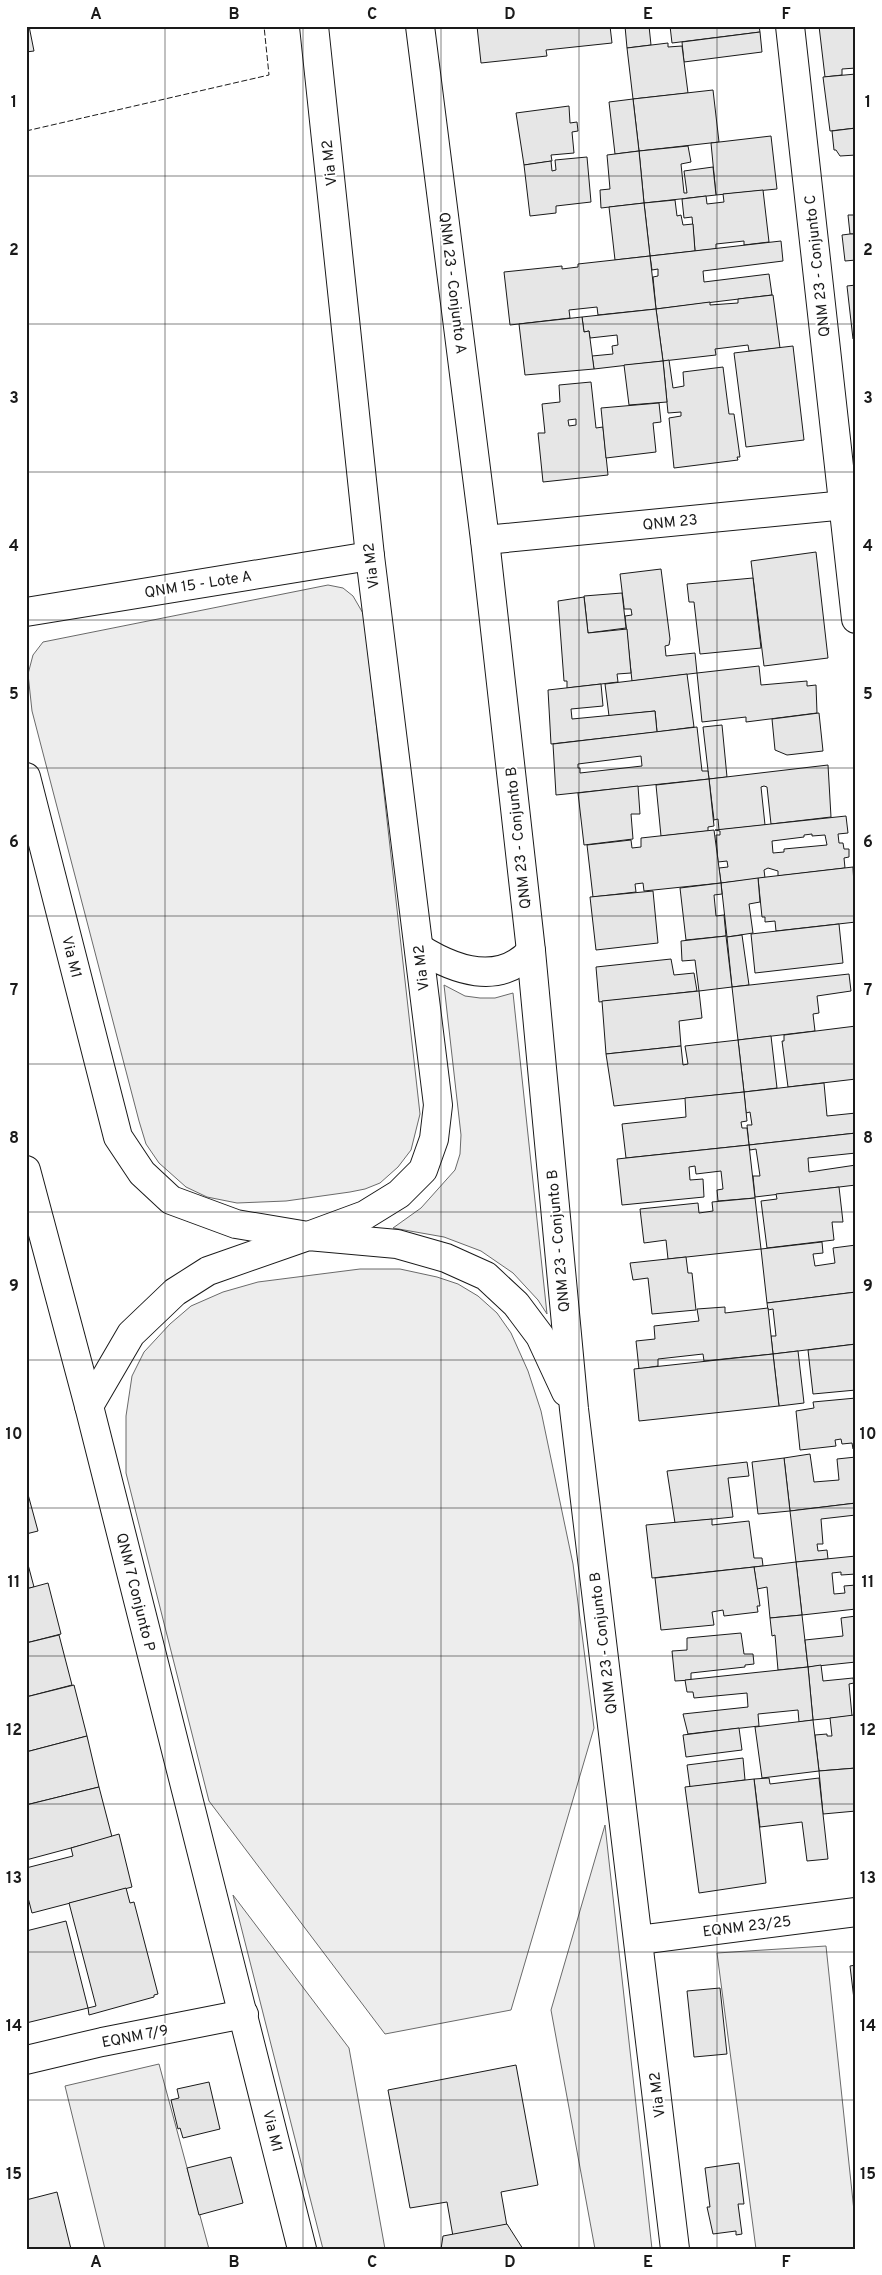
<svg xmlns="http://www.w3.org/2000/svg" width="882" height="2275" font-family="Overpass,sans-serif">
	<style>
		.built { fill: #ededed; stroke: #6a6a6a }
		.building { fill: #e6e6e6; stroke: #1a1a1a; fill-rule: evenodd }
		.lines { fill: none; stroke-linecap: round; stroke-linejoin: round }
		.minor-casing { stroke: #1a1a1a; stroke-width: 30 }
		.major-casing { stroke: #1a1a1a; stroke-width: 30 }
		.minor { stroke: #fff; stroke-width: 28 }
		.major { stroke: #fff; stroke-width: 28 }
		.fence { stroke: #1a1a1a; stroke-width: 1; stroke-dasharray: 6 2.5; stroke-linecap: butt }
		.grid { fill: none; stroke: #1a1a1a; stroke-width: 1; stroke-opacity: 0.55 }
		.labels { text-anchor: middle; stroke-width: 4; stroke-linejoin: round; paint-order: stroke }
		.street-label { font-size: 15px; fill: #1a1a1a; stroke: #fff }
		.neatline { fill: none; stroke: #1a1a1a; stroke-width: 2 }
		.grid-label { font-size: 16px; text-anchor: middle; font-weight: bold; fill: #1a1a1a }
	</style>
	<rect width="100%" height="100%" fill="#fff"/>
	<g class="built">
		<path d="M 328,585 L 343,588 L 353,596 L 364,615 L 420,1114 L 411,1150 L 398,1167 L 380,1183 L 365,1189 L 350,1192 L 286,1201 L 237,1203 L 207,1197 L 186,1187 L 159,1163 L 146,1144 L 139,1121 L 32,711 L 28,674 L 33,655 L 43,642 Z"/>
		<path d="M 444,985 L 465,996 L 480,998 L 495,998 L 513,993 L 547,1314 L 538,1300 L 513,1273 L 481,1251 L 444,1237 L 393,1228 L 421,1208 L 455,1170 L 460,1154 L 461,1135 Z"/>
		<path d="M 360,1269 L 400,1269 L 437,1277 L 458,1284 L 478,1296 L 497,1313 L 511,1333 L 528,1371 L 541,1411 L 573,1564 L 594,1728 L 511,2010 L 385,2034 L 209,1801 L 126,1473 L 126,1416 L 132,1376 L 144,1352 L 170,1324 L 191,1306 L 223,1292 L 258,1282 Z"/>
		<path d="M 605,1825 L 652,2249 L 595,2249 L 551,2010 Z"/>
		<path d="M 233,1895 L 349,2048 L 385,2249 L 323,2249 Z"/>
		<path d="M 826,1946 L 856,2230 L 856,2249 L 756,2249 L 717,1953 Z"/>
		<path d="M 159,2064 L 209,2249 L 105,2249 L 65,2086 Z"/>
	</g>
	<g class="building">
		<path d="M 26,26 L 29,26 L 34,51 L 26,52 Z"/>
		<path d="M 477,26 L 610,26 L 612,43 L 546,50 L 547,56 L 481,63 Z"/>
		<path d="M 625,26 L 649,26 L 651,45 L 627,48 Z"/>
		<path d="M 670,26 L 759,26 L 760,32 L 672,43 Z"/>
		<path d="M 819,26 L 856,26 L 856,68 L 842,69 L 842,75 L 825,77 Z"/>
		<path d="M 760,32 L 762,52 L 684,62 L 682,42 Z"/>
		<path d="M 668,43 L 668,47 L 682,46 L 688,93 L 633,99 L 627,48 Z"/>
		<path d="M 856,74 L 856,128 L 830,131 L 823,77 Z"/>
		<path d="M 713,90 L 719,142 L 639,151 L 633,99 Z"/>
		<path d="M 633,99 L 639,151 L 615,154 L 609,102 Z"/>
		<path d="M 569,106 L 570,123 L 577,122 L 578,131 L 572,132 L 574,153 L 551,155 L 552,161 L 524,165 L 516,113 Z"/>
		<path d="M 856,128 L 856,155 L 840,156 L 836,150 L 834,150 L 832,131 Z"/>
		<path d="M 771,136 L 777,189 L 716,195 L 711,143 Z"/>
		<path d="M 688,146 L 691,162 L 681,164 L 684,193 L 687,193 L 684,171 L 713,167 L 716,195 L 644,203 L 639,151 Z"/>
		<path d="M 639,151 L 644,203 L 601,208 L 600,190 L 610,189 L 607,155 Z"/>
		<path d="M 587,157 L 591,202 L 556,206 L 556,213 L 530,216 L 524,165 L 551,161 L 552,171 L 556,170 L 555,160 Z"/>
		<path d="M 763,190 L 769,242 L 744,245 L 744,241 L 716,244 L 716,249 L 695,251 L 692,217 L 684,218 L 682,199 L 706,196 L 707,204 L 724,202 L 723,194 Z"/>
		<path d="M 675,200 L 677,216 L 681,215 L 683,225 L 693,224 L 695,251 L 650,256 L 644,203 Z"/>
		<path d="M 644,203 L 650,256 L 615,260 L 609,207 Z"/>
		<path d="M 848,215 L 856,215 L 856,234 L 850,234 Z"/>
		<path d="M 850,234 L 856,234 L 856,260 L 845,261 L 842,235 Z"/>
		<path d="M 781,241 L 783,261 L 703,271 L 704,282 L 769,274 L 772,295 L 656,309 L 653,277 L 658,276 L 658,269 L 652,270 L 650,256 Z"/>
		<path d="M 650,256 L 656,309 L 598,315 L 597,307 L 569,310 L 570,318 L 510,325 L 504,272 L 562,266 L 562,269 L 578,267 L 578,264 Z"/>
		<path d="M 856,285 L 856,338 L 853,339 L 847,286 Z"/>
		<path d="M 773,295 L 780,348 L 749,351 L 748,345 L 715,349 L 716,355 L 663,361 L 656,309 L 710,302 L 710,305 L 738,303 L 738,299 Z"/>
		<path d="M 656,309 L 663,361 L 594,369 L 592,356 L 613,354 L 612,346 L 618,345 L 617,335 L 590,338 L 589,331 L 584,332 L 582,317 Z"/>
		<path d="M 582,317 L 584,332 L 589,331 L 594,369 L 525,375 L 519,324 Z"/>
		<path d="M 793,346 L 804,440 L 746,447 L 734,353 Z"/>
		<path d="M 669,360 L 673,388 L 684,386 L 683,372 L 723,367 L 729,414 L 734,414 L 740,457 L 737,457 L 738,460 L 674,468 L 669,418 L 681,416 L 681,412 L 668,413 L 663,361 Z"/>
		<path d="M 663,361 L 667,402 L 629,405 L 624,365 Z"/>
		<path d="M 591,382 L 596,428 L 603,427 L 608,475 L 543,482 L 538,433 L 545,433 L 542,404 L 560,402 L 559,385 ZM 576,419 L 576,425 L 569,426 L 568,420 Z"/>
		<path d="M 659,403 L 661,422 L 653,423 L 656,452 L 606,458 L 601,408 Z"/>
		<path d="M 816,552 L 828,658 L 764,666 L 751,561 Z"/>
		<path d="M 661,569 L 670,639 L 669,645 L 665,646 L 666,656 L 695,653 L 697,673 L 632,681 L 625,616 L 632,615 L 631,609 L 624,609 L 624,607 L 620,574 Z"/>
		<path d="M 753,578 L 761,648 L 700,654 L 694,602 L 689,602 L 687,584 Z"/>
		<path d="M 622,593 L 626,628 L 588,633 L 584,596 Z"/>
		<path d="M 584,597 L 588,633 L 627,629 L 631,673 L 617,674 L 618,682 L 567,688 L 567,681 L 564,681 L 558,601 Z"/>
		<path d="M 759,666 L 761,685 L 807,681 L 807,686 L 816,685 L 817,713 L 746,722 L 746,717 L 702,722 L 697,673 Z"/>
		<path d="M 687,674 L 694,727 L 657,732 L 655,711 L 609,716 L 605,684 Z"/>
		<path d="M 601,684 L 603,706 L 571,709 L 572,719 L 655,711 L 657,732 L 551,744 L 548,690 Z"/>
		<path d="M 819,713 L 823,751 L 787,755 L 775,750 L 772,719 Z"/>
		<path d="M 722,725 L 727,777 L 709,779 L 703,727 Z"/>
		<path d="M 697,727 L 702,771 L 708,771 L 709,779 L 556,795 L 553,744 ZM 641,756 L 642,766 L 580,773 L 580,768 L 578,768 L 578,764 Z"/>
		<path d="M 828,765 L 831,817 L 771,824 L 767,787 L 764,786 L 761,787 L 765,825 L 719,830 L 718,819 L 714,820 L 709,779 Z"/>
		<path d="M 709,779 L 714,826 L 708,827 L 708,831 L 661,836 L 656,785 Z"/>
		<path d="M 638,786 L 640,814 L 631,814 L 633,839 L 584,845 L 578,793 Z"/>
		<path d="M 846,816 L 848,833 L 838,834 L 839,843 L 843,843 L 844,849 L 849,849 L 849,857 L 844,858 L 845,868 L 778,876 L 778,871 L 768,868 L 764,870 L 765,878 L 721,883 L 719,868 L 728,867 L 727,861 L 718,862 L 716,835 L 720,835 L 720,831 L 715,830 ZM 812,834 L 812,836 L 825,835 L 827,845 L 784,849 L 784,852 L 773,853 L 772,841 L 804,837 L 804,835 Z"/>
		<path d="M 714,830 L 721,883 L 644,891 L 643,883 L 635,884 L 636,892 L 593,897 L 587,845 L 631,840 L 632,848 L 641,847 L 641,838 Z"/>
		<path d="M 853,867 L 856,922 L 776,931 L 775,921 L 765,922 L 765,917 L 762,917 L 758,878 Z"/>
		<path d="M 758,878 L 760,902 L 749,904 L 753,933 L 727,937 L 721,883 Z"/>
		<path d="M 721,883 L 722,894 L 714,895 L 716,916 L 724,915 L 726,936 L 686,940 L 680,888 Z"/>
		<path d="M 653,891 L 658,943 L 596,950 L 590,897 Z"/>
		<path d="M 839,924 L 843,963 L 755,973 L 751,934 Z"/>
		<path d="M 742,935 L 749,985 L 732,987 L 727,937 Z"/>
		<path d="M 726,936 L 732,987 L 699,991 L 695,960 L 682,961 L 681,941 Z"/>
		<path d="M 671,959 L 674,975 L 694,973 L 697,991 L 599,1002 L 596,967 Z"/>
		<path d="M 849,974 L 851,991 L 817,996 L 819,1013 L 813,1014 L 815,1031 L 738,1040 L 732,987 Z"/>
		<path d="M 699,991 L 702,1018 L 679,1021 L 681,1046 L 606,1054 L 602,1001 Z"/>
		<path d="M 856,1026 L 856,1079 L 788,1087 L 782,1041 L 784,1041 L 784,1035 Z"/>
		<path d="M 771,1036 L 777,1088 L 744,1092 L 738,1040 Z"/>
		<path d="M 738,1040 L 744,1092 L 614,1106 L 606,1054 L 681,1046 L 683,1065 L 688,1064 L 685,1046 Z"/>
		<path d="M 824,1083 L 827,1116 L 856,1113 L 856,1133 L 749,1145 L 747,1125 L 752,1125 L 750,1112 L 746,1113 L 744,1092 Z"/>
		<path d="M 744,1092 L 747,1121 L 741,1122 L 742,1128 L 747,1128 L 749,1145 L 626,1158 L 622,1124 L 686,1117 L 685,1098 Z"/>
		<path d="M 856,1133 L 856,1153 L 808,1158 L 809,1172 L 856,1165 L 856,1185 L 755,1197 L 753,1176 L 760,1176 L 756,1149 L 750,1150 L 749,1145 Z"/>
		<path d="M 749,1145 L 755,1198 L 718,1201 L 717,1190 L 723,1189 L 721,1171 L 696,1174 L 695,1166 L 689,1167 L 690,1180 L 703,1179 L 704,1197 L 622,1205 L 617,1159 Z"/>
		<path d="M 839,1187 L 843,1222 L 832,1222 L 834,1240 L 767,1248 L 761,1201 L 777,1199 L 776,1194 Z"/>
		<path d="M 755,1198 L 761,1249 L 668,1259 L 666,1240 L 644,1243 L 640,1209 L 698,1203 L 699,1213 L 713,1211 L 712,1202 Z"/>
		<path d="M 822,1242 L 823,1253 L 813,1254 L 815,1266 L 835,1263 L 833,1248 L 856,1245 L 856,1292 L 767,1303 L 761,1249 Z"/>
		<path d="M 686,1257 L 688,1273 L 692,1273 L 696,1310 L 652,1314 L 648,1278 L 633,1280 L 630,1263 Z"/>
		<path d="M 856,1292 L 856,1344 L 773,1354 L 771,1336 L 776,1336 L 773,1309 L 768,1310 L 767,1303 Z"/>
		<path d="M 725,1307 L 725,1313 L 768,1308 L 773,1354 L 704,1361 L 703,1354 L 658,1359 L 658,1366 L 639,1369 L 636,1341 L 655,1339 L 654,1326 L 699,1321 L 697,1309 Z"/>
		<path d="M 856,1344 L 856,1390 L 813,1394 L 808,1350 Z"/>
		<path d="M 798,1351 L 804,1403 L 779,1406 L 773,1354 Z"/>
		<path d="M 773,1354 L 779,1406 L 639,1421 L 634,1369 Z"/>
		<path d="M 856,1398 L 856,1449 L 853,1449 L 852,1443 L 842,1444 L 841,1439 L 835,1440 L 836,1446 L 800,1450 L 796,1411 L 814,1408 L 813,1402 Z"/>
		<path d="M 810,1454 L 814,1482 L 839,1480 L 837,1459 L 856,1457 L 856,1503 L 790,1511 L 784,1458 Z"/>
		<path d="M 784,1458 L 790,1511 L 758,1514 L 752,1462 Z"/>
		<path d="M 747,1462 L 749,1476 L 728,1478 L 733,1517 L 675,1523 L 667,1471 Z"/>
		<path d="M 26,1487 L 38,1531 L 26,1534 Z"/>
		<path d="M 856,1503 L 856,1515 L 821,1519 L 823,1544 L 817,1544 L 818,1551 L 827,1550 L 828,1559 L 796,1562 L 790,1511 Z"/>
		<path d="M 712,1519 L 712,1525 L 749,1521 L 754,1558 L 762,1558 L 763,1566 L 652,1578 L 646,1525 Z"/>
		<path d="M 856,1556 L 856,1574 L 841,1575 L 841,1572 L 832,1573 L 834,1594 L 845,1593 L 844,1586 L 856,1585 L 856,1609 L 802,1615 L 796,1562 Z"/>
		<path d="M 26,1557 L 34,1587 L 26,1589 Z"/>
		<path d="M 796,1562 L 802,1615 L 770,1618 L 767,1587 L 757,1589 L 754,1567 Z"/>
		<path d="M 754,1567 L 760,1606 L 757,1606 L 758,1612 L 724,1616 L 723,1610 L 712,1612 L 714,1625 L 661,1630 L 655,1578 Z"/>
		<path d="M 48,1583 L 61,1634 L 26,1643 L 26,1589 Z"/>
		<path d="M 802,1615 L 808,1667 L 778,1670 L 775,1635 L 772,1636 L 770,1618 Z"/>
		<path d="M 856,1616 L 856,1662 L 808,1667 L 805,1640 L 843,1636 L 841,1618 Z"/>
		<path d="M 741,1633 L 744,1654 L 753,1654 L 754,1664 L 745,1665 L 745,1667 L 691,1673 L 691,1680 L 675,1681 L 672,1651 L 687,1650 L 687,1638 Z"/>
		<path d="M 59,1635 L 72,1685 L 26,1697 L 26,1643 Z"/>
		<path d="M 821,1665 L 823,1681 L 853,1678 L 854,1683 L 849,1684 L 852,1716 L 813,1720 L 808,1667 Z"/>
		<path d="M 808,1667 L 813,1720 L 799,1722 L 798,1710 L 758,1714 L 759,1726 L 688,1734 L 683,1714 L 748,1707 L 747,1693 L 694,1698 L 693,1692 L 687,1692 L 685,1680 Z"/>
		<path d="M 74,1685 L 87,1736 L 26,1752 L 26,1697 Z"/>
		<path d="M 854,1715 L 856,1768 L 819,1771 L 815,1735 L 827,1734 L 827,1736 L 832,1736 L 830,1718 Z"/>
		<path d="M 813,1720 L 819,1771 L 762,1778 L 755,1727 Z"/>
		<path d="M 739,1728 L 742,1750 L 686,1757 L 683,1735 Z"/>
		<path d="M 87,1736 L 99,1787 L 26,1805 L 26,1752 Z"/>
		<path d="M 743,1758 L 745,1780 L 690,1787 L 687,1765 Z"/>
		<path d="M 856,1768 L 856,1811 L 823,1814 L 819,1771 Z"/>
		<path d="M 769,1778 L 770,1784 L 819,1778 L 828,1859 L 807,1861 L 802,1822 L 760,1827 L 754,1779 Z"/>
		<path d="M 754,1779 L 766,1883 L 699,1893 L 685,1787 Z"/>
		<path d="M 99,1787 L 112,1837 L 26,1860 L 26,1805 Z"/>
		<path d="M 119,1834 L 132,1887 L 32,1913 L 26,1890 L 26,1868 L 73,1856 L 71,1848 Z"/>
		<path d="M 126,1888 L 130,1903 L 134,1902 L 158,1994 L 154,1995 L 154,1997 L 89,2015 L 88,2008 L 96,2006 L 69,1903 Z"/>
		<path d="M 66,1921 L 88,2008 L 26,2023 L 26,1931 Z"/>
		<path d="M 856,1965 L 856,2016 L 850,1966 Z"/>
		<path d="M 720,1988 L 727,2054 L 694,2057 L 687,1991 Z"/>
		<path d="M 516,2065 L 538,2185 L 501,2192 L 508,2232 L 454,2242 L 447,2202 L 410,2208 L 388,2090 Z"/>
		<path d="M 209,2082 L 220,2129 L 183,2138 L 180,2128 L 178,2129 L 171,2100 L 179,2098 L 177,2089 Z"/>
		<path d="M 231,2157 L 243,2203 L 199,2215 L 187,2168 Z"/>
		<path d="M 739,2163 L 744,2204 L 738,2204 L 742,2234 L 736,2235 L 736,2231 L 713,2234 L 707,2207 L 710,2207 L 705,2168 Z"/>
		<path d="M 57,2192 L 71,2249 L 26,2249 L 26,2200 Z"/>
		<path d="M 507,2224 L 523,2249 L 441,2249 L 443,2236 Z"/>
	</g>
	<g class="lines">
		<defs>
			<g id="minor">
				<path d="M 790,26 L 856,619"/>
				<path d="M 485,540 L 856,504"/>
				<path d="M 26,612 L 370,556"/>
				<path d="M 639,1940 L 856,1912"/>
				<path d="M 26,2060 L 102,2042 L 244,2014"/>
			</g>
			<g id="major">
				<path d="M 420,26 L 485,540 L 531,951 L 574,1409 L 675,2249"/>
				<path d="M 26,777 L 118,1137 L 142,1173 L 171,1200 L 236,1224 L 308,1236 L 365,1215 L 399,1194 L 423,1170 L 434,1139 L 438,1105 L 370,556 L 314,26"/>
				<path d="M 419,948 C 454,970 499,987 531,951"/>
				<path d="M 26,1170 L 89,1406 L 302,2249"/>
				<path d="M 89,1406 L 131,1334 L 175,1292 L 208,1271 L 308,1236 L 397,1244 L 446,1258 L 486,1276 L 516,1304 L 540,1336 L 566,1392"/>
			</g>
		</defs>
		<use href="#minor" class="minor-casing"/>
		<use href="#major" class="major-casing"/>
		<use href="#minor" class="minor"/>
		<use href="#major" class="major"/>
		<path class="fence" d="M 26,131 L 269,75 L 264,26"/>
	</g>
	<path class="grid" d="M 165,26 L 165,2249M 303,26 L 303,2249M 441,26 L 441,2249M 579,26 L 579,2249M 717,26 L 717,2249M 26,176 L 856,176M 26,324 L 856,324M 26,472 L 856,472M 26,620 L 856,620M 26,768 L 856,768M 26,916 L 856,916M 26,1064 L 856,1064M 26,1212 L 856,1212M 26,1360 L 856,1360M 26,1508 L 856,1508M 26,1656 L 856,1656M 26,1804 L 856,1804M 26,1952 L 856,1952M 26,2100 L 856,2100"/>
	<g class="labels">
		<g class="street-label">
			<text transform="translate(329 163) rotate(-96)" y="5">Via M2</text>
			<text transform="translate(817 266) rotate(-96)" y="5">QNM 23 - Conjunto C</text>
			<text transform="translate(453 283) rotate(83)" y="5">QNM 23 - Conjunto A</text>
			<text transform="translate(670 522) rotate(-6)" y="5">QNM 23</text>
			<text transform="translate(371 566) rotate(-97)" y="5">Via M2</text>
			<text transform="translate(198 584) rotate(-9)" y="5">QNM 15 - Lote A</text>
			<text transform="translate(518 838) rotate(-96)" y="5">QNM 23 - Conjunto B</text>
			<text transform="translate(72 957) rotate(76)" y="5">Via M1</text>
			<text transform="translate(421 968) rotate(-97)" y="5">Via M2</text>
			<text transform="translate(558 1241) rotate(-95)" y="5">QNM 23 - Conjunto B</text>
			<text transform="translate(136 1592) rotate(76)" y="5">QNM 7 Conjunto P</text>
			<text transform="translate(603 1643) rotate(-97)" y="5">QNM 23 - Conjunto B</text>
			<text transform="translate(747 1926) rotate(-7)" y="5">EQNM 23/25</text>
			<text transform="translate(135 2036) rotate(-11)" y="5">EQNM 7/9</text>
			<text transform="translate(657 2095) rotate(-97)" y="5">Via M2</text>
			<text transform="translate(273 2131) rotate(76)" y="5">Via M1</text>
		</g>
	</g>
	<rect width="882" height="2275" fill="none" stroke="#ffffff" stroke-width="55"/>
	<rect x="28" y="28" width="826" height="2220" class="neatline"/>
	<g class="grid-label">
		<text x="96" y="19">A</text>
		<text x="234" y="19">B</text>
		<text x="372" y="19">C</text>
		<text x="510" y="19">D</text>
		<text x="648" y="19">E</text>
		<text x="786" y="19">F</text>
		<text x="14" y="107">1</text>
		<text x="868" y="107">1</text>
		<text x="14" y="255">2</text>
		<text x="868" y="255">2</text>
		<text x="14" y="403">3</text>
		<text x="868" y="403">3</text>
		<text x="14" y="551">4</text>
		<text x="868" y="551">4</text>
		<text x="14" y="699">5</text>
		<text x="868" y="699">5</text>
		<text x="14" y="847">6</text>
		<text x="868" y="847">6</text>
		<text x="14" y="995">7</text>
		<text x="868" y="995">7</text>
		<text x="14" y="1143">8</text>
		<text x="868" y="1143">8</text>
		<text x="14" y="1291">9</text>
		<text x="868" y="1291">9</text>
		<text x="14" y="1439">10</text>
		<text x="868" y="1439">10</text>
		<text x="14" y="1587">11</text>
		<text x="868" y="1587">11</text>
		<text x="14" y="1735">12</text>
		<text x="868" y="1735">12</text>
		<text x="14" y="1883">13</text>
		<text x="868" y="1883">13</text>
		<text x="14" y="2031">14</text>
		<text x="868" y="2031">14</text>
		<text x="14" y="2179">15</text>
		<text x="868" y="2179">15</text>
		<text x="96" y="2267">A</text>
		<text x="234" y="2267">B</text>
		<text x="372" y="2267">C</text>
		<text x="510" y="2267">D</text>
		<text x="648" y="2267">E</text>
		<text x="786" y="2267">F</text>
	</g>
</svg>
